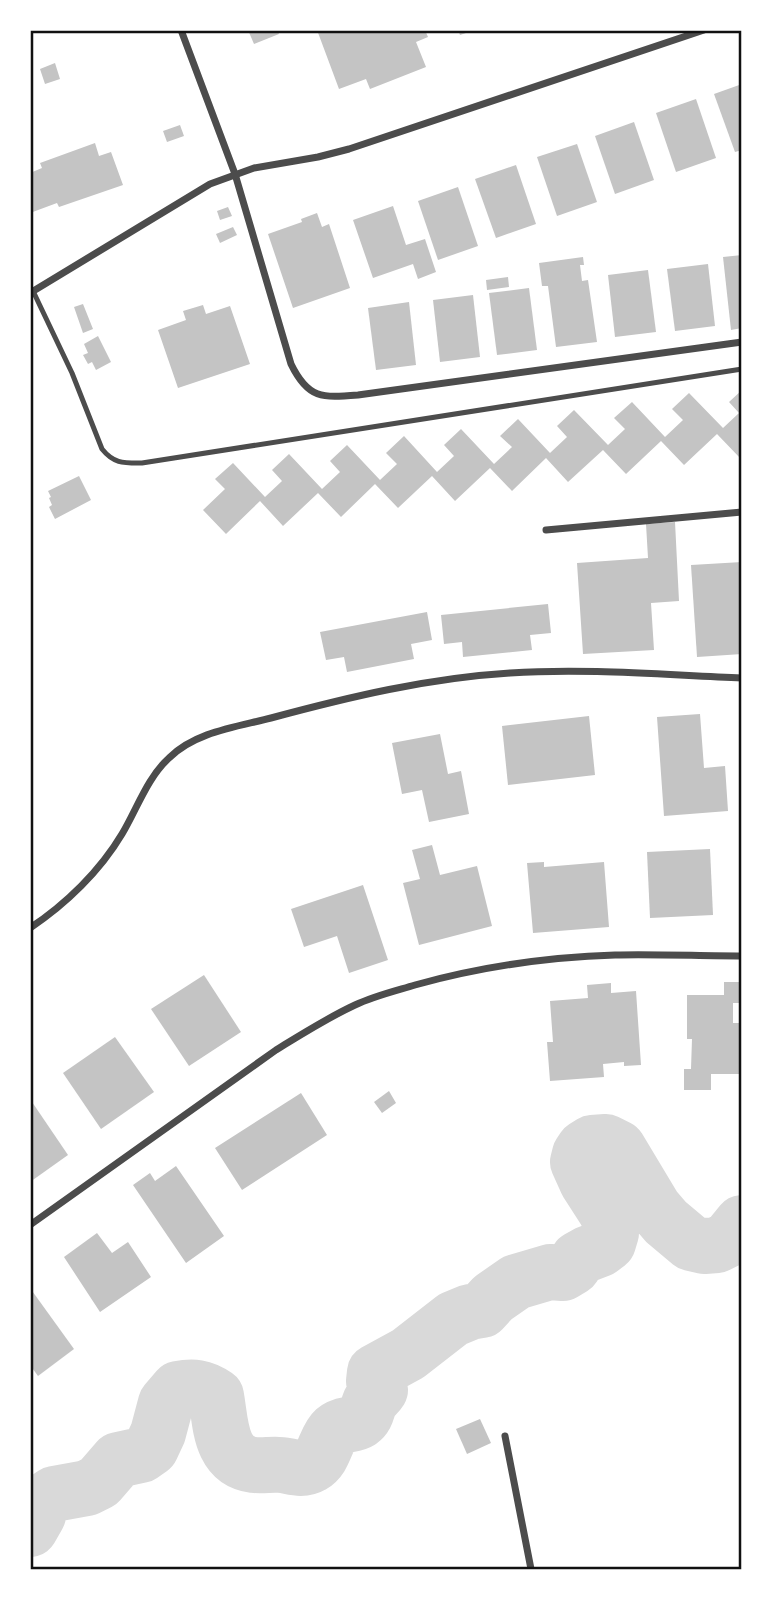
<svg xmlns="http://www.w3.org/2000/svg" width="772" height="1599" font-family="Mulish,sans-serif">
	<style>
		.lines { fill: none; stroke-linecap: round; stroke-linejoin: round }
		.river { stroke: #d9d9d9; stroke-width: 56 }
		.building { fill: #c4c4c4 }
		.service { stroke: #4c4c4c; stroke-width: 5 }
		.minor { stroke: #4c4c4c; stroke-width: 7 }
		.neatline { fill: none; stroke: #111; stroke-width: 2.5 }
	</style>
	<rect width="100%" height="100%" fill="#fff"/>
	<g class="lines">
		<path class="river" d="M 30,1529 L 38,1515 L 42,1502 L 54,1494 L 87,1488 L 99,1482 L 118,1460 L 141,1455 L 151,1448 L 158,1433 L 166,1403 L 178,1389 C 193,1386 203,1387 216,1396 C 221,1423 219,1460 254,1465 C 263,1466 272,1464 281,1465 C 291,1466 302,1471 312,1465 C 325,1458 325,1439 335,1430 C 343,1423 352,1426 360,1421 C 367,1416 367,1409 370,1402 C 372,1398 377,1395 380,1390 L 374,1381 L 375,1372 L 408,1354 L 453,1319 L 470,1312 L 482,1310 L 493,1298 L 516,1282 L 550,1272 L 563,1273 L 573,1267 L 578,1259 L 587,1254 L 600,1249 L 608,1243 L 611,1233 L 610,1220 L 605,1210 L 587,1182 L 578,1162 L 580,1154 L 584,1148 L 592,1143 L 606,1142 L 618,1148 L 654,1208 L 666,1222 L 691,1243 L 704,1246 L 717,1245 L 729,1239 L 742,1223"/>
	</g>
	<g class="building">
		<path d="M 248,30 L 277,30 L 279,34 L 254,44 Z"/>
		<path d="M 317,30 L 425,30 L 428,37 L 416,42 L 426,67 L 370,89 L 366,79 L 339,89 Z"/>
		<path d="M 458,30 L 475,30 L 460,35 Z"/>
		<path d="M 55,63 L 60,79 L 45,84 L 40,69 Z"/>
		<path d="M 742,84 L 742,150 L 735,152 L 714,94 Z"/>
		<path d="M 696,99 L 716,158 L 676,172 L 656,113 Z"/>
		<path d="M 634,122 L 654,180 L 615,194 L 595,136 Z"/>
		<path d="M 180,125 L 184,136 L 167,142 L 163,131 Z"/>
		<path d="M 95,143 L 99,156 L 111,152 L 123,185 L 59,207 L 57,203 L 30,213 L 30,173 L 42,168 L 40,163 Z"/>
		<path d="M 577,144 L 597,202 L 557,216 L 537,157 Z"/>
		<path d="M 516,165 L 536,224 L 496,238 L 475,179 Z"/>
		<path d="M 458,187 L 478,246 L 438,260 L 418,201 Z"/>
		<path d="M 393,206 L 406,245 L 425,239 L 436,272 L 418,279 L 413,264 L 373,278 L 353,220 Z"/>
		<path d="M 228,207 L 232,216 L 220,220 L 217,211 Z"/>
		<path d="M 317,213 L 322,227 L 329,224 L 350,288 L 293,308 L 268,234 L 302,222 L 301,219 Z"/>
		<path d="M 233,227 L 237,235 L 220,243 L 216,234 Z"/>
		<path d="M 742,255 L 742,328 L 731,330 L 723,257 Z"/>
		<path d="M 583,257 L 584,265 L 580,265 L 582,281 L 588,280 L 597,342 L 556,347 L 548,286 L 542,286 L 539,263 Z"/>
		<path d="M 708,264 L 715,326 L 675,331 L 667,269 Z"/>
		<path d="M 648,270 L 656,332 L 615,337 L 608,275 Z"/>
		<path d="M 508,277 L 509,287 L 487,290 L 486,280 Z"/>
		<path d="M 529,288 L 537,350 L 497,355 L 489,293 Z"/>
		<path d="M 473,295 L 480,357 L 440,362 L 433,300 Z"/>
		<path d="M 409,302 L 416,365 L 376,370 L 368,308 Z"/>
		<path d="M 83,304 L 93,329 L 83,333 L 74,307 Z"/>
		<path d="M 203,305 L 206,314 L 230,306 L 250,364 L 178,388 L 158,330 L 186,320 L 183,311 Z"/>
		<path d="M 98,336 L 111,362 L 96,370 L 92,362 L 88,364 L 83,355 L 88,353 L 84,344 Z"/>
		<path d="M 742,390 L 742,456 L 740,458 L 717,434 L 684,465 L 661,441 L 626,474 L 603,450 L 568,482 L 546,458 L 512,491 L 490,468 L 455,501 L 432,476 L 398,508 L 375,484 L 341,517 L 318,493 L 283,526 L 260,501 L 226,534 L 203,510 L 225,489 L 215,479 L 233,463 L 265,497 L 282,481 L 272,470 L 289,454 L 322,489 L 340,472 L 330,461 L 347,445 L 380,480 L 397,464 L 386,453 L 404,436 L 437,472 L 454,456 L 444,445 L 461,429 L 494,464 L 512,447 L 500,436 L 518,419 L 550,453 L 567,437 L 557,426 L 574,410 L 608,445 L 625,429 L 614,418 L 632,402 L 665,437 L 683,420 L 672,409 L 689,393 L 723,428 L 739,413 L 729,402 Z"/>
		<path d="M 79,476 L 91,500 L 55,519 L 49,507 L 52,505 L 49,498 L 51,497 L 48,491 Z"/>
		<path d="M 675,522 L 679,601 L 651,603 L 654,650 L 583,654 L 577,563 L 648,558 L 646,524 Z"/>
		<path d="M 742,562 L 742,654 L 697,657 L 691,565 Z"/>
		<path d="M 548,604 L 551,633 L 530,635 L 532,650 L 463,657 L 462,642 L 444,644 L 441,615 Z"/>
		<path d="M 427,612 L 432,640 L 411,644 L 414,659 L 347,672 L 344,657 L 326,660 L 320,632 Z"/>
		<path d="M 700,714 L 704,768 L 725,766 L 728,811 L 664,816 L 657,717 Z"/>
		<path d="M 589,716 L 595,775 L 508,785 L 502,726 Z"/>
		<path d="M 440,734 L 448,774 L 461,771 L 469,814 L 429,822 L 422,790 L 402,794 L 392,743 Z"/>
		<path d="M 432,845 L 440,875 L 477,866 L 492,926 L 419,945 L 403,883 L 420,879 L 412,850 Z"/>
		<path d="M 710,849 L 713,915 L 650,918 L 647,852 Z"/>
		<path d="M 544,862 L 544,867 L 604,862 L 609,927 L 533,933 L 527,863 Z"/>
		<path d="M 363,885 L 388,960 L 349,973 L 337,936 L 304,947 L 291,909 Z"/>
		<path d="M 204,975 L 241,1032 L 189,1066 L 151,1009 Z"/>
		<path d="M 724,982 L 742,982 L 742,1003 L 733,1003 L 733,1023 L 742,1023 L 742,1074 L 711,1074 L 711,1090 L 684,1090 L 684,1069 L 691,1069 L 692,1039 L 687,1039 L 687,995 L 724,995 Z"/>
		<path d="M 611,983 L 611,993 L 636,991 L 641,1065 L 624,1066 L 624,1062 L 603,1064 L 604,1077 L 550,1081 L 547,1042 L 553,1042 L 550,1001 L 588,998 L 587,985 Z"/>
		<path d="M 115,1037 L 154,1092 L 101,1129 L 63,1073 Z"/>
		<path d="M 389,1091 L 396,1103 L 382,1113 L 374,1102 Z"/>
		<path d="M 301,1093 L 327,1135 L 242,1190 L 215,1148 Z"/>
		<path d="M 30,1099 L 68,1155 L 30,1182 Z"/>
		<path d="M 176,1166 L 224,1236 L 186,1263 L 133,1185 L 150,1173 L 155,1181 Z"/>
		<path d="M 97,1233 L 112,1253 L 128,1242 L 151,1277 L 100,1312 L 64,1257 Z"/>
		<path d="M 30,1288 L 74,1349 L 38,1376 L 30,1365 Z"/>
		<path d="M 480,1419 L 491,1443 L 467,1454 L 456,1429 Z"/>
	</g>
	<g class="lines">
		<path class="service" d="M 33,291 L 72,373 L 102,449 C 114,464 124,463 142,463 L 742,369"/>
		<g class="minor">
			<path d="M 181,30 L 235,174 L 291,364 C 308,399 322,398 358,395 L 742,342"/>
			<path d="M 30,293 L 210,184 L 254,168 L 318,157 L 349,149 L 704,30"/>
			<path d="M 546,530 L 742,512"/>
			<path d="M 30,928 C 66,904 100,871 122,834 C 137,809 147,778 169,758 C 195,732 236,727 271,718 C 349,697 428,678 510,673 C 587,668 665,675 742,678"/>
			<path d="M 30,1225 L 276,1050 C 302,1034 327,1018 355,1005 C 374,996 395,991 415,985 C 480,967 547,957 615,955 C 657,954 700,956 742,956"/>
			<path d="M 505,1436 L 531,1569"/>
		</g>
	</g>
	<rect width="772" height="1599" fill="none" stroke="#ffffff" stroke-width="63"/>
	<rect x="32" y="32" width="708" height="1536" class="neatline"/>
</svg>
